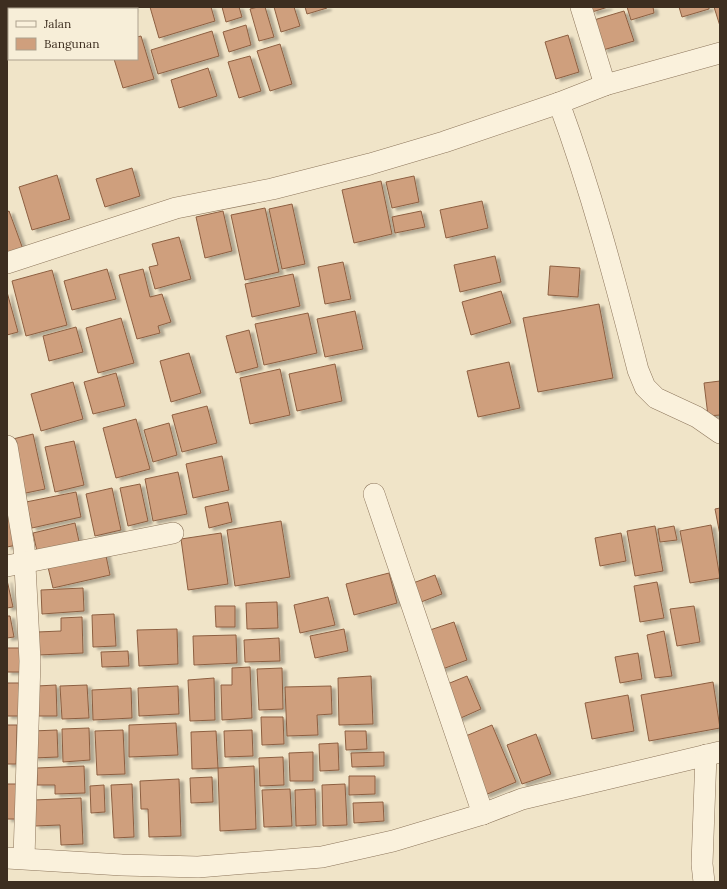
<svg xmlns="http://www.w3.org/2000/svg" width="727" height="889" font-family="Lora,serif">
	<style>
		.building { fill: #cf9f7d; stroke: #8d5f41; filter: url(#shadow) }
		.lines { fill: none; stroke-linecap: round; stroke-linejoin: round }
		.street-casing { stroke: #8d765c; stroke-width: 22 }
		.street { stroke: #faf1dc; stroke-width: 21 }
	</style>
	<defs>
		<filter id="shadow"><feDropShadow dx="4.5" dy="2.5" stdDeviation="1" flood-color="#0004"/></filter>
	</defs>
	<rect width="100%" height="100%" fill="#f0e4c8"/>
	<g class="building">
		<path d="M 26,7 L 56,7 L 56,9 L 27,9 Z"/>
		<path d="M 62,7 L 92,7 L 93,9 L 63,9 Z"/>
		<path d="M 101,7 L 132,7 L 133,9 L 101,9 Z"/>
		<path d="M 150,7 L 211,7 L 215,21 L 159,38 Z"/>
		<path d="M 222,7 L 239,7 L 242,17 L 226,22 Z"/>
		<path d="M 258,7 L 265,7 L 274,37 L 259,41 L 250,9 Z"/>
		<path d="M 274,7 L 294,7 L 300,26 L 281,32 Z"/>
		<path d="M 305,7 L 327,7 L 327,8 L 307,14 Z"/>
		<path d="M 591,7 L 608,7 L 592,12 Z"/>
		<path d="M 627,7 L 653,7 L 654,13 L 631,20 Z"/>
		<path d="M 679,7 L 709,7 L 709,9 L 682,17 Z"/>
		<path d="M 714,7 L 720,7 L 720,26 Z"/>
		<path d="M 624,11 L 634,41 L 603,50 L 594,20 Z"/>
		<path d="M 246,25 L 251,45 L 229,52 L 223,32 Z"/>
		<path d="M 212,31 L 219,56 L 158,74 L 151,50 Z"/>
		<path d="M 568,35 L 579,72 L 556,79 L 545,42 Z"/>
		<path d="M 141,36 L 154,79 L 123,88 L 114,59 L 137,59 L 137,37 Z"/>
		<path d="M 280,44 L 292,84 L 270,91 L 257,51 Z"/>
		<path d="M 250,56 L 261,91 L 239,98 L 228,62 Z"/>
		<path d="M 208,68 L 217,96 L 179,108 L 171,80 Z"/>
		<path d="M 132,168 L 140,196 L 105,207 L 96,179 Z"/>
		<path d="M 57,175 L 70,219 L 32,230 L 19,187 Z"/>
		<path d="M 414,176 L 419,202 L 392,208 L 386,182 Z"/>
		<path d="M 381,181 L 392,234 L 354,243 L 342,190 Z"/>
		<path d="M 482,201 L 488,228 L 446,238 L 440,210 Z"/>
		<path d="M 292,204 L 305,264 L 282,269 L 269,209 Z"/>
		<path d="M 265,208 L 279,272 L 245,280 L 231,215 Z"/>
		<path d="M 9,211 L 24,252 L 7,258 L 7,212 Z"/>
		<path d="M 223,211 L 232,251 L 205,258 L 196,217 Z"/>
		<path d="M 421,211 L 425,227 L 395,233 L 392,217 Z"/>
		<path d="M 179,237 L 191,279 L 155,289 L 149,267 L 158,265 L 152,244 Z"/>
		<path d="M 495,256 L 501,282 L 460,292 L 454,265 Z"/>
		<path d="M 343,262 L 351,299 L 325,304 L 318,267 Z"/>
		<path d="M 550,266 L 580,268 L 578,297 L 548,295 Z"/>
		<path d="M 107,269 L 116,299 L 72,310 L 64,281 Z"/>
		<path d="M 143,269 L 150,297 L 162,294 L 171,322 L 158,326 L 160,333 L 137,339 L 119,275 Z"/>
		<path d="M 52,270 L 67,325 L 26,336 L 12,281 Z"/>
		<path d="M 293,274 L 300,306 L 252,317 L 245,284 Z"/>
		<path d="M 501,291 L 511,323 L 471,335 L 462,302 Z"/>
		<path d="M 7,292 L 18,332 L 7,335 Z"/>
		<path d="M 599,304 L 613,378 L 538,392 L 523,318 Z"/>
		<path d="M 355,311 L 363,349 L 325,357 L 317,319 Z"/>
		<path d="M 308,313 L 317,353 L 264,365 L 255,324 Z"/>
		<path d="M 121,318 L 134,363 L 98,373 L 86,328 Z"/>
		<path d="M 76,327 L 83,352 L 49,361 L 43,336 Z"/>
		<path d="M 249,330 L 258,367 L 236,373 L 226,336 Z"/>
		<path d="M 189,353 L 201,393 L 171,402 L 160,361 Z"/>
		<path d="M 509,362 L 520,408 L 478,417 L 467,371 Z"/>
		<path d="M 335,364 L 342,401 L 297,411 L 289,374 Z"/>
		<path d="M 280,369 L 290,415 L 250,424 L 240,378 Z"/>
		<path d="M 116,373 L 125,406 L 93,414 L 84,382 Z"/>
		<path d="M 720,381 L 720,415 L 708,416 L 704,383 Z"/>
		<path d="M 73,382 L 83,419 L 41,431 L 31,394 Z"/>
		<path d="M 207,406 L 217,443 L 182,452 L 172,415 Z"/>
		<path d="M 136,419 L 150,469 L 116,478 L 103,428 Z"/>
		<path d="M 169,423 L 177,455 L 153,462 L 144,430 Z"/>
		<path d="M 33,434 L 45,489 L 21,494 L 9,440 Z"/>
		<path d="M 74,441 L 84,485 L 55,492 L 45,447 Z"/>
		<path d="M 222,456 L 229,490 L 193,498 L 186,464 Z"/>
		<path d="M 178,472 L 187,514 L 153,521 L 145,479 Z"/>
		<path d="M 140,484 L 148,521 L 128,526 L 120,488 Z"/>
		<path d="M 112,488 L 121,530 L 95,536 L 86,494 Z"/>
		<path d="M 76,492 L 81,517 L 32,528 L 26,502 Z"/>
		<path d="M 228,502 L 232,522 L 209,528 L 205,507 Z"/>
		<path d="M 7,508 L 17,545 L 7,547 Z"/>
		<path d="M 720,508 L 720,535 L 715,509 Z"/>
		<path d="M 281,521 L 290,577 L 235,586 L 227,530 Z"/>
		<path d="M 75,523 L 80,546 L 38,556 L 33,533 Z"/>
		<path d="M 711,525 L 720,578 L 690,583 L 680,531 Z"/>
		<path d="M 655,526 L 663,571 L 635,576 L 627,531 Z"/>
		<path d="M 674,526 L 677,540 L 660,542 L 658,529 Z"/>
		<path d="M 221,533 L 228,584 L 188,590 L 181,539 Z"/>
		<path d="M 621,533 L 626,561 L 600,566 L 595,538 Z"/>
		<path d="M 105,551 L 110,575 L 53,588 L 47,563 Z"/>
		<path d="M 389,573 L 397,603 L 354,615 L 346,584 Z"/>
		<path d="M 435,575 L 442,594 L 421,602 L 413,583 Z"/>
		<path d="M 7,580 L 13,607 L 7,608 Z"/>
		<path d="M 657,582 L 664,618 L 640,622 L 634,586 Z"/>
		<path d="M 83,588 L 84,611 L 42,614 L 41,590 Z"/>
		<path d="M 328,597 L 335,625 L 300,633 L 294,605 Z"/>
		<path d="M 277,602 L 278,628 L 247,629 L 246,603 Z"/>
		<path d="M 215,606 L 235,606 L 235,627 L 216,627 Z"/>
		<path d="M 694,606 L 700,642 L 677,646 L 670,609 Z"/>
		<path d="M 114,614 L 116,646 L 93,647 L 92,615 Z"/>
		<path d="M 7,616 L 10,616 L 14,637 L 7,638 Z"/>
		<path d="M 82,617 L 83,653 L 38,655 L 37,632 L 61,631 L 61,618 Z"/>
		<path d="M 454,622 L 467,660 L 437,671 L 424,632 Z"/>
		<path d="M 177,629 L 178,664 L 139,666 L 137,630 Z"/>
		<path d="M 344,629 L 348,651 L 315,658 L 310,636 Z"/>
		<path d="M 664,631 L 672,676 L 655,678 L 647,635 Z"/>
		<path d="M 236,635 L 237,663 L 194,665 L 193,636 Z"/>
		<path d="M 279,638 L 280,661 L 245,662 L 244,640 Z"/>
		<rect x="7" y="648" width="13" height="24"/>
		<path d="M 128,651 L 129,666 L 102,667 L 101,652 Z"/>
		<path d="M 638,653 L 642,679 L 620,683 L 615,657 Z"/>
		<path d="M 250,667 L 252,718 L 222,720 L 221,685 L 232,685 L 232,668 Z"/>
		<path d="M 282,668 L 283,709 L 259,710 L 257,669 Z"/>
		<path d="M 371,676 L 373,724 L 339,725 L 338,678 Z"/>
		<path d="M 467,676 L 481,709 L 454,721 L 440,687 Z"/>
		<path d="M 214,678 L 215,720 L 190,721 L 188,680 Z"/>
		<path d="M 713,682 L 720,728 L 649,741 L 641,695 Z"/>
		<rect x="7" y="683" width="12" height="33"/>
		<path d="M 56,685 L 57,716 L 38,716 L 37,686 Z"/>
		<path d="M 87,685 L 89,718 L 62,719 L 60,686 Z"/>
		<path d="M 178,686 L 179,714 L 139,716 L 138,688 Z"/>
		<path d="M 331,686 L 332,714 L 317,715 L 318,735 L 287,736 L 285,687 Z"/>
		<path d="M 131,688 L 132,718 L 93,720 L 92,690 Z"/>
		<path d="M 628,695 L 634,731 L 592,739 L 585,703 Z"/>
		<path d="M 261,717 L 283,717 L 284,744 L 262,745 Z"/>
		<path d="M 176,723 L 178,755 L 129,757 L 129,725 Z"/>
		<path d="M 7,725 L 17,725 L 16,764 L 7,764 Z"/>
		<path d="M 492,725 L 516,782 L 485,795 L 461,738 Z"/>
		<path d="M 89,728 L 90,760 L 63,762 L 62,729 Z"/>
		<path d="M 57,730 L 58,757 L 33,758 L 32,731 Z"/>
		<path d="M 123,730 L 125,774 L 97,775 L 95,731 Z"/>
		<path d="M 252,730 L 253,756 L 225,757 L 224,731 Z"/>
		<path d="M 216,731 L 218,768 L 192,769 L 191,732 Z"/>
		<path d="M 345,731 L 366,731 L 367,749 L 346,750 Z"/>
		<path d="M 536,734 L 551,774 L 522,784 L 507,745 Z"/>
		<path d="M 338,743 L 339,770 L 320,771 L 319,744 Z"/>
		<path d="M 313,752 L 313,781 L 290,781 L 289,753 Z"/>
		<path d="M 384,752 L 384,766 L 352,767 L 351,753 Z"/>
		<path d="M 283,757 L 284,785 L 260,786 L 259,758 Z"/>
		<path d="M 84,766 L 85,793 L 55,794 L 55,785 L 37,785 L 37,768 Z"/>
		<path d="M 254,766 L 256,829 L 220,831 L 218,768 Z"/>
		<path d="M 349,776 L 375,776 L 375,794 L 349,795 Z"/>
		<path d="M 212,777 L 213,802 L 191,803 L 190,778 Z"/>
		<path d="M 179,779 L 181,836 L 149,837 L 148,809 L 141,809 L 140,781 Z"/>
		<rect x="7" y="784" width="15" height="35"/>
		<path d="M 132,784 L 134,837 L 114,838 L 111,785 Z"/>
		<path d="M 345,784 L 347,825 L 323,826 L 322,785 Z"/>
		<path d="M 104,785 L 105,812 L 91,813 L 90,786 Z"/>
		<path d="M 290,789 L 292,826 L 264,827 L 262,790 Z"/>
		<path d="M 315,789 L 316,825 L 296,826 L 295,790 Z"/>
		<path d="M 81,798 L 83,844 L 61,845 L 60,825 L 35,826 L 34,800 Z"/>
		<path d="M 383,802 L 384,821 L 354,823 L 353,803 Z"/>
	</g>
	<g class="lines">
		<defs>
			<g id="street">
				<path d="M 581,7 L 605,85"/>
				<path d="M 720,53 L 605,85 L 559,103 C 591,190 615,280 638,370 L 645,387 L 656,398 L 697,417 L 720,433"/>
				<path d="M 7,263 L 176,208 L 272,189 L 370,164 L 444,142 L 559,103"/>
				<path d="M 7,446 L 24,547 L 30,661 L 24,858"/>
				<path d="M 374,494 L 483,814"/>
				<path d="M 7,566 L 173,533"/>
				<path d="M 7,858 L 122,865 L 198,867 L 322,857 L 393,841 L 483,814 L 522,799 L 720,752"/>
				<path d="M 704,882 L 702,864 L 706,755"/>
			</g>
		</defs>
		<use href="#street" class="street-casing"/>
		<use href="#street" class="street"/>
	</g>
	<rect width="727" height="889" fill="none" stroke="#3d2e20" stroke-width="16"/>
	<rect x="8" y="8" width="130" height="52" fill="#f7eed8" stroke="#ada18e"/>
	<rect x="16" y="21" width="20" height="6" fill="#faf1dc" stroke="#ada18e"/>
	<text x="44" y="28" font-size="12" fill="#3d2e20">Jalan</text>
	<rect x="16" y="38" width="20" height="12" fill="#cf9f7d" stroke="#ada18e"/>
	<text x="44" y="48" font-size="12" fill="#3d2e20">Bangunan</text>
</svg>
